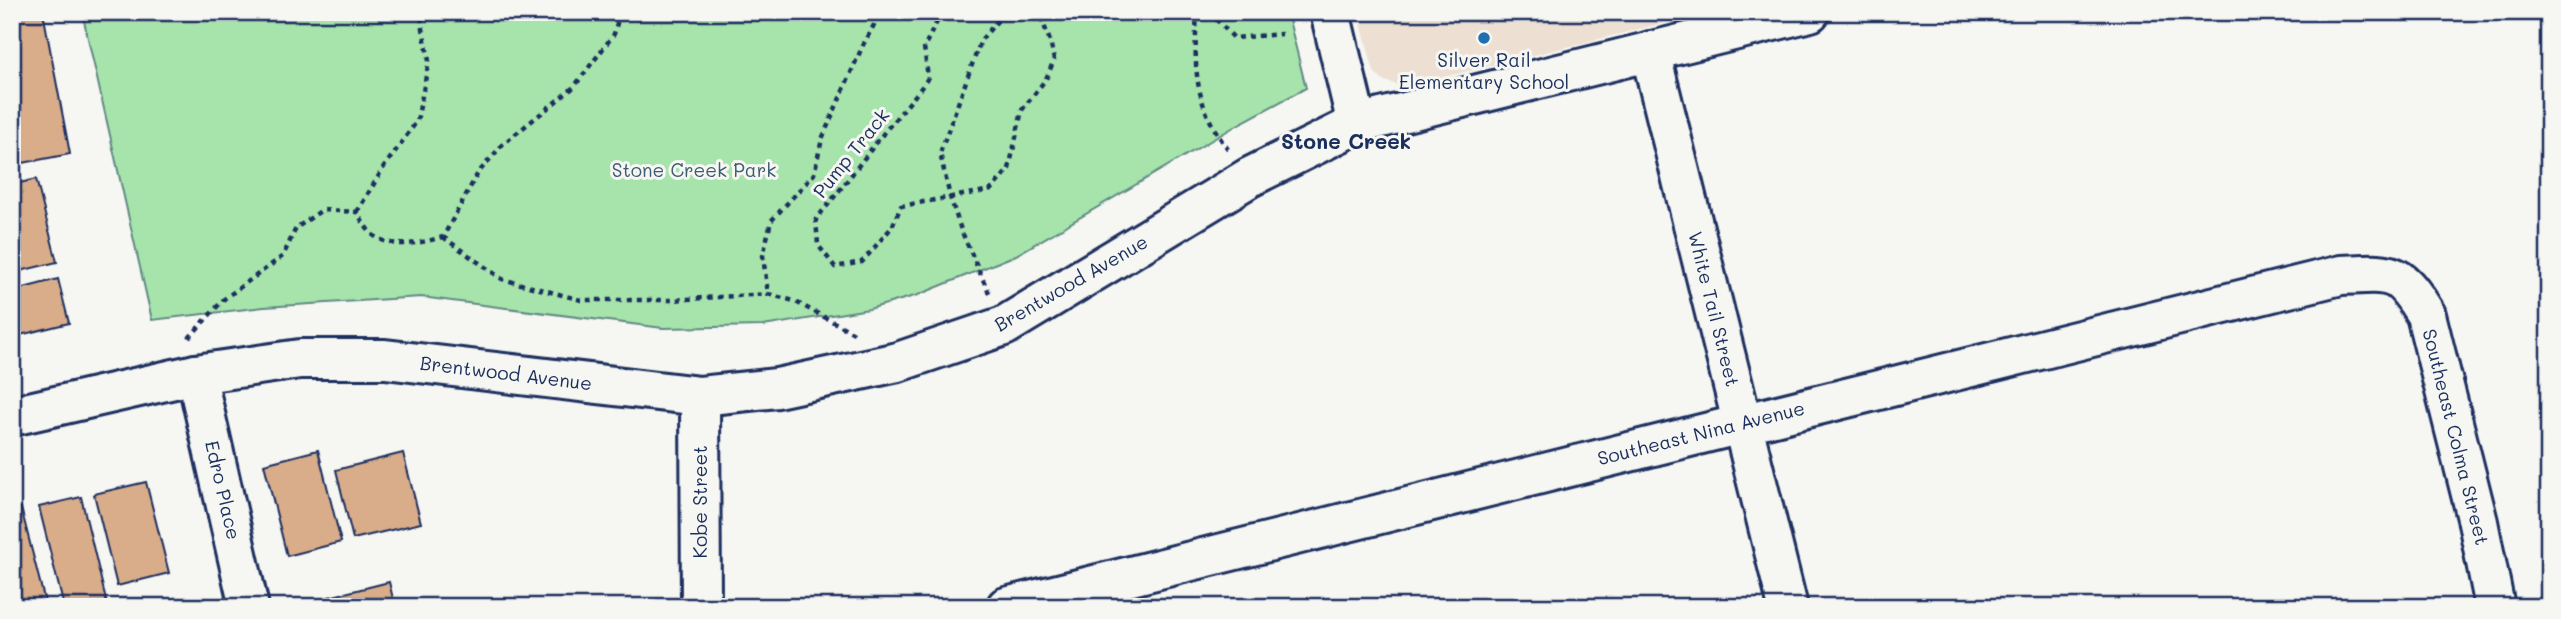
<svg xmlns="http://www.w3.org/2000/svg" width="2561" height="619" font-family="Mali,sans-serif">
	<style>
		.built { fill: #ede0d3 }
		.park { fill: #a6e4ab; stroke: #608a84; stroke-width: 2 }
		.building { fill: #d9ac8a; stroke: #1b2f5e; stroke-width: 2 }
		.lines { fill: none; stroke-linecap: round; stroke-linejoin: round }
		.minor-casing { stroke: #1b2f5e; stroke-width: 44 }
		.path { stroke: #1b2f5e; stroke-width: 4.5; stroke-dasharray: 5 5; stroke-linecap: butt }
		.minor { stroke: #f6f6f2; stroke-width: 38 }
		.poi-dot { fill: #1f6fb2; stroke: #f6f6f2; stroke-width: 2.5 }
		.labels { text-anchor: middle; stroke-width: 6; stroke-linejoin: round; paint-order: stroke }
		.poi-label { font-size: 19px; fill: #1b2f5e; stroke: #f6f6f2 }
		.street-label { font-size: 19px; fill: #1b2f5e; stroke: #f6f6f2 }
		.park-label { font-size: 19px; fill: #3e5c71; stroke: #f6f6f2 }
		.neighbourhood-label { font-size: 21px; font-weight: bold; fill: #1b2f5e; stroke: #f6f6f2 }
	</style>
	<rect width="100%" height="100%" fill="#f6f6f2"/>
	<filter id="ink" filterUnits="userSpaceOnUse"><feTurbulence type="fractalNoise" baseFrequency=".0143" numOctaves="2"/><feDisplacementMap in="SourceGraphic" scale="14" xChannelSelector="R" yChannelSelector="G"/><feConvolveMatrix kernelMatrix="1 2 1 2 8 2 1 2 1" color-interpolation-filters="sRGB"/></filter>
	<g filter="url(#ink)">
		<path class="built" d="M 1358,12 L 1709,12 L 1404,87 L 1382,80 L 1374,72 Z"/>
		<path class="park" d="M 82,12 L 1287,12 L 1306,88 L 1239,124 L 1016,255 L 918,295 L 869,309 L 763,326 L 663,328 L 421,297 L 264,307 L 152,320 Z"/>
		<g class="building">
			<path d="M 30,12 L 43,12 L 70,154 L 12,165 L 12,16 Z"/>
			<path d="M 36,179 L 57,262 L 12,273 L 12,185 Z"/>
			<path d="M 58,279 L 69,323 L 12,337 L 12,291 Z"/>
			<path d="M 318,450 L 341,542 L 287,556 L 264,464 Z"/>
			<path d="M 403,453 L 421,523 L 353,539 L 336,470 Z"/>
			<path d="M 146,482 L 169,573 L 117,586 L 94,494 Z"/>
			<path d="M 81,497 L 107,604 L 96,607 L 64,607 L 39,507 Z"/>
			<path d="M 21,508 L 46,606 L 44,607 L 12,607 L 12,510 Z"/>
			<path d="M 389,582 L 395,607 L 327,607 L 325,598 Z"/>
		</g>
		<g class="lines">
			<defs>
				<g id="minor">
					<path d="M 1330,12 L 1357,124"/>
					<path d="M 1650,51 L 1788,607"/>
					<path d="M 196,374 L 249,607"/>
					<path d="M 700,396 L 701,607"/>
					<path d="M 12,416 L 196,374 L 300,359 L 385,359 L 700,396 L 777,388 L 898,362 L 1004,326 L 1250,177 L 1357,124 L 1810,12"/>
					<path d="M 1006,607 L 2341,275 C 2392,273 2398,268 2426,315 L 2478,522 L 2495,607"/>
				</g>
			</defs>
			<use href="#minor" class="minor-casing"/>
			<g class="path">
				<path d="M 942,12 L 924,47 L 928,78 C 915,97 901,112 887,129 C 863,159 841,190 816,219 L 818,245 L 835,267 L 862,262 L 892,227 L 901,206 L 991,190 L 1009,169 L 1022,110 L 1046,79 L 1054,60 L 1050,41 L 1039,12"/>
				<path d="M 1197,12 C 1194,67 1193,103 1228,149"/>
				<path d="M 1209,12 L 1234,38 L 1282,34"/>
				<path d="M 357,212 L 384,167 L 417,121 L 429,61 L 420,12"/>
				<path d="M 443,237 L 502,279 L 581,300 L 671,300 L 768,294"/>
				<path d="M 989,293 L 961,230 L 950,197 L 940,153 L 981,40 L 1005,12"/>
				<path d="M 854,333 L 794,301 L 768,294 L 763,256 L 771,221 L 814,174 L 822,139 L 863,45 L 881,12"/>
				<path d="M 189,338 L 224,299 L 283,256 L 296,228 L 322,210 L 357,212 C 361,219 367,230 373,235 C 394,250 420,243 443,237 L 478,173 L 503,144 L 574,87 L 614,34 L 620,12"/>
			</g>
			<use href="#minor" class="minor"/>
		</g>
	</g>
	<circle class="poi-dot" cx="1484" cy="38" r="7"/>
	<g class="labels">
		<g class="poi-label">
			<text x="1484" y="67">Silver Rail<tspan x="1484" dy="22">Elementary School</tspan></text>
		</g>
		<g class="street-label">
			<text transform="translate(851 153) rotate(-51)" y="7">Pump Track</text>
			<text transform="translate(1071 283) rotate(-30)" y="7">Brentwood Avenue</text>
			<text transform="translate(1714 309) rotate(76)" y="7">White Tail Street</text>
			<text transform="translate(506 373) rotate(7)" y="7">Brentwood Avenue</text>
			<text transform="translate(1701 433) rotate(-14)" y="7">Southeast Nina Avenue</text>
			<text transform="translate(2456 437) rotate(76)" y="7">Southeast Colma Street</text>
			<text transform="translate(223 490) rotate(77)" y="7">Edro Place</text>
			<text transform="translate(700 502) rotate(-90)" y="7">Kobe Street</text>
		</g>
		<g class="park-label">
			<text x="694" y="177">Stone Creek Park</text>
		</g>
		<g class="neighbourhood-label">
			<text x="1346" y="149">Stone Creek</text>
		</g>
	</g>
	<rect width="2561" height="619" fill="none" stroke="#f6f6f2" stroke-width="42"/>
	<rect x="21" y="21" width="2519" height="577" fill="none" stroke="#1b2f5e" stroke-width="2.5" filter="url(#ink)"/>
</svg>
